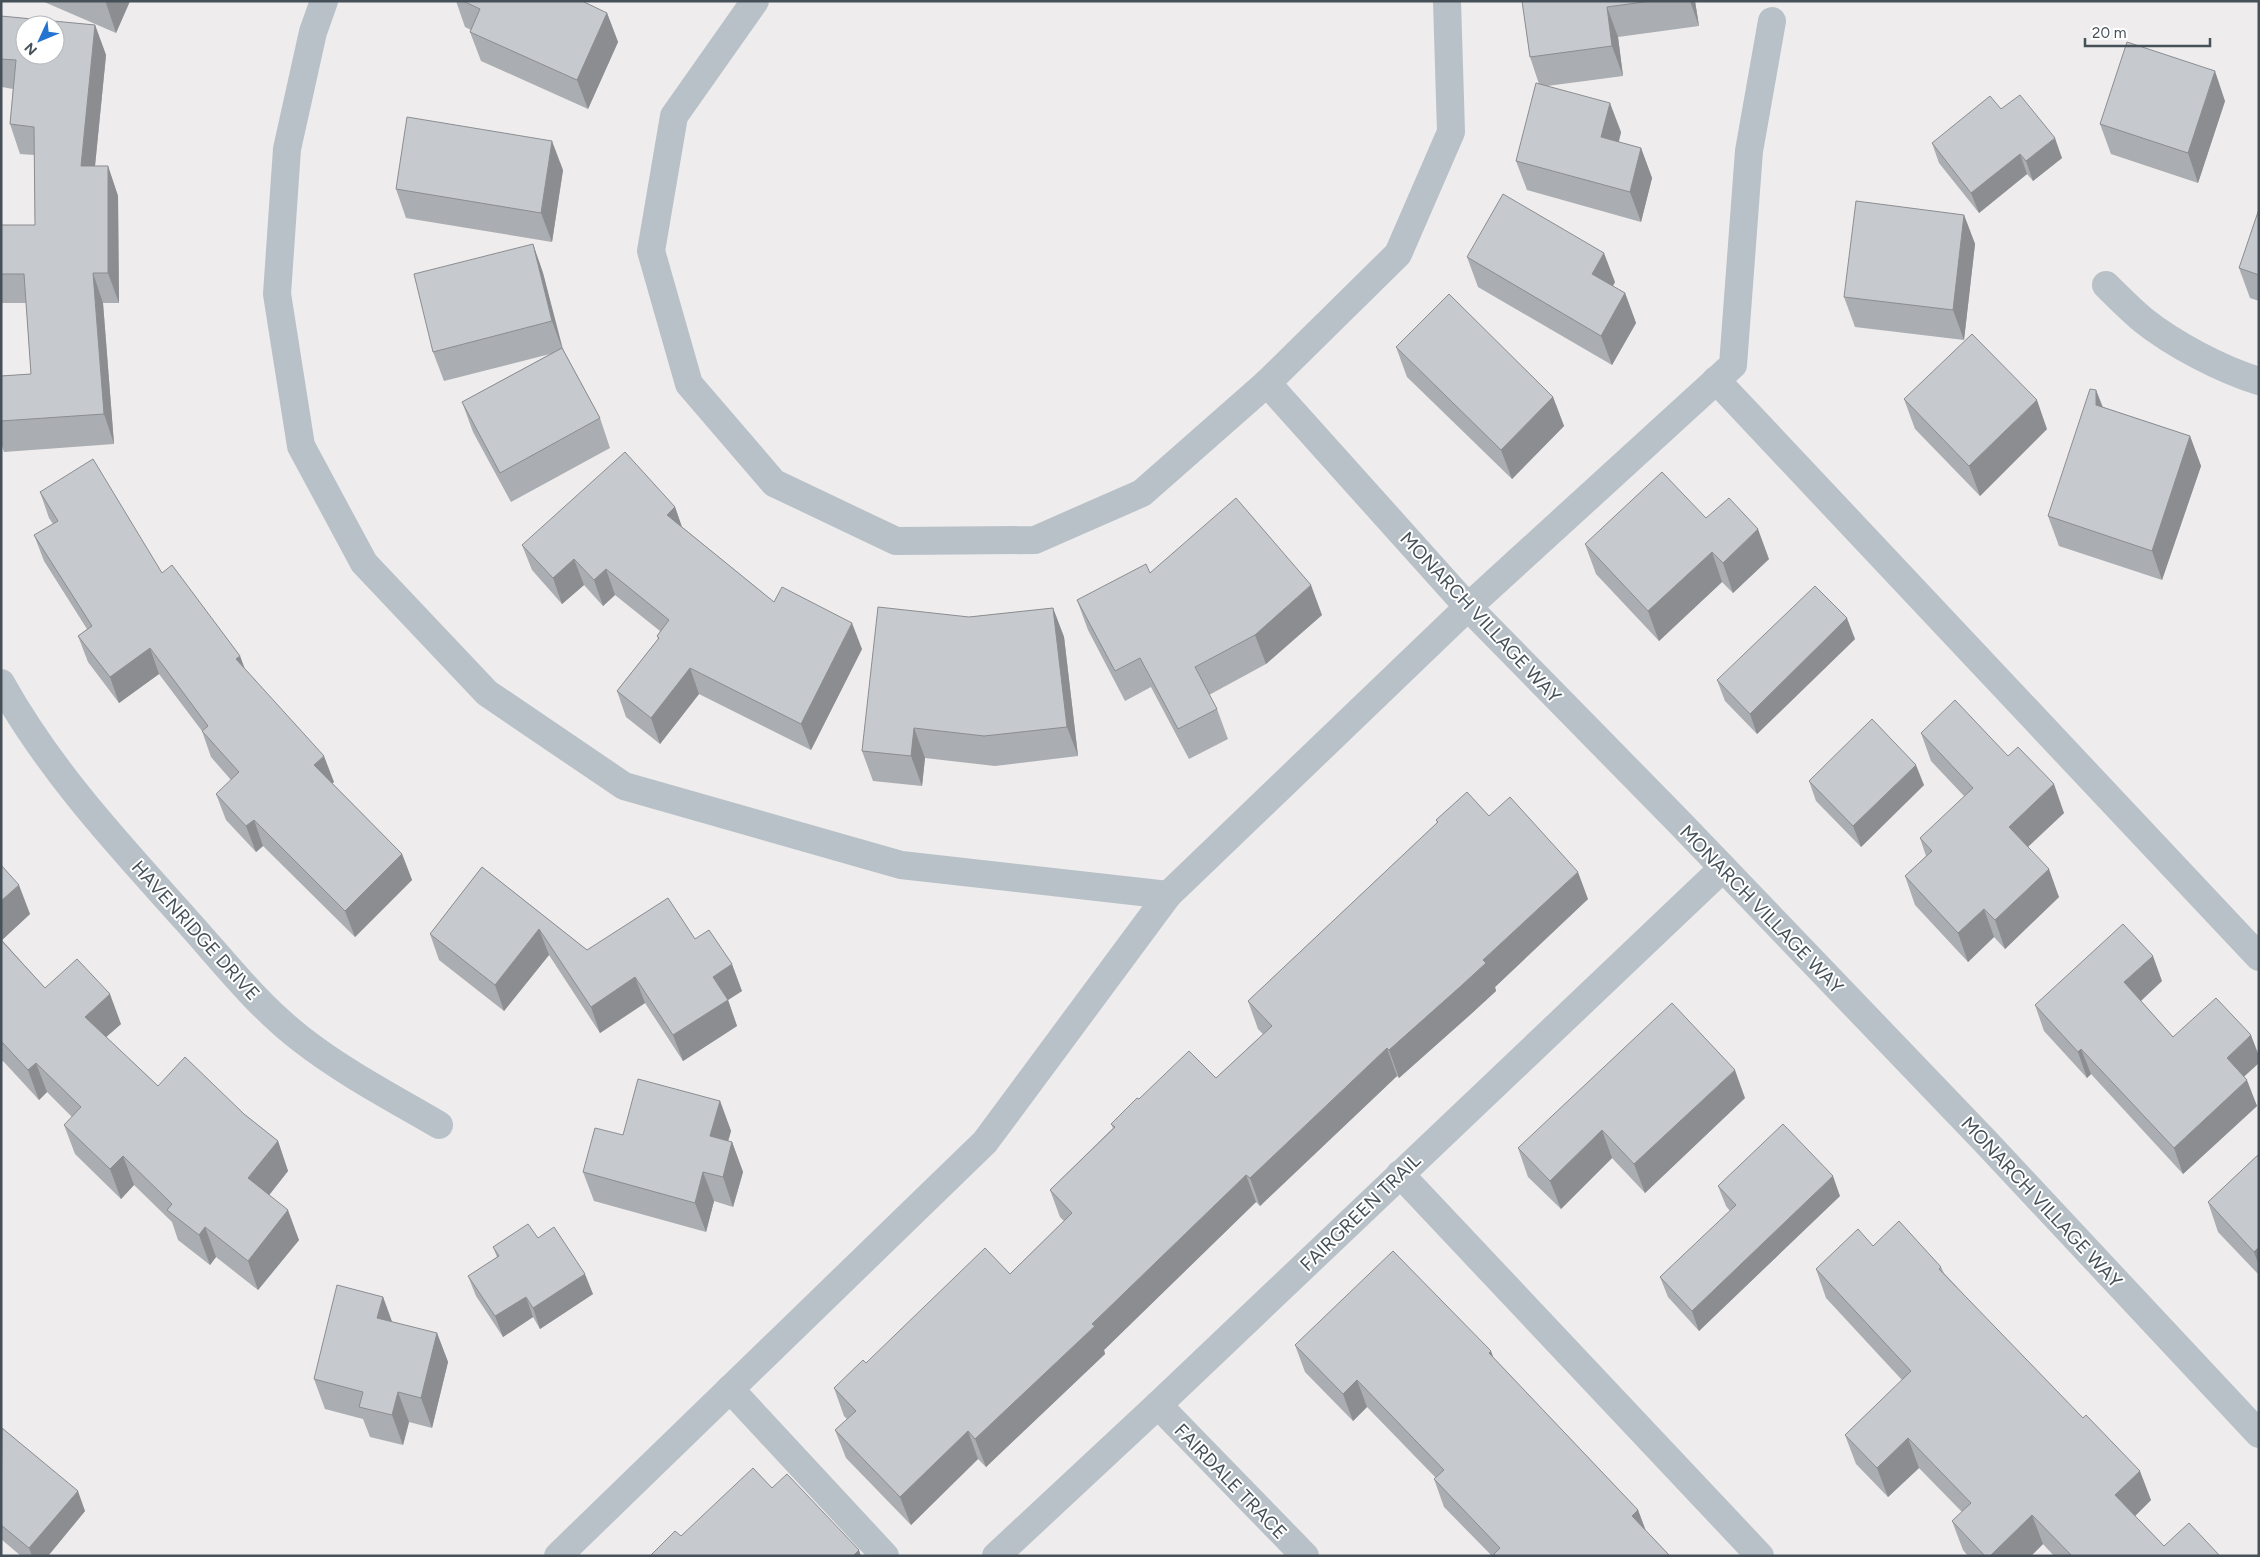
<svg xmlns="http://www.w3.org/2000/svg" width="2260" height="1557" font-family="Figtree,sans-serif">
	<style>
		.lines { fill: none; stroke-linecap: round; stroke-linejoin: round }
		.minor { stroke: #b8c1c8; stroke-width: 28 }
		.wall { fill: #aaadb1 }
		.shaded-wall { fill: #8b8d90 }
		.building { fill: #c6c9ce; stroke: #8b8d90; fill-rule: evenodd }
		.labels { text-anchor: middle; stroke-width: 4; stroke-linejoin: round; paint-order: stroke }
		.street-label { font-size: 19px; fill: #455058; stroke: #fff }
	</style>
	<rect width="100%" height="100%" fill="#eeecec"/>
	<g class="lines">
		<g class="minor">
			<path d="M 324,1 L 313,32 L 287,149 L 277,294 L 301,446 L 364,563 L 487,693 L 624,786 L 901,865 L 1168,895 L 1468,607 L 1733,365 L 1749,151 L 1772,21"/>
			<path d="M 755,1 L 674,116 L 651,251 L 689,384 L 774,483 L 896,541 L 1035,540 L 1142,493 L 1267,383 L 1398,254 L 1451,132 L 1447,1"/>
			<path d="M 2106,285 C 2118,297 2130,309 2143,320 C 2173,344 2222,370 2259,381"/>
			<path d="M 1716,380 L 2259,957"/>
			<path d="M 1267,383 L 1468,607 L 1680,823 L 1984,1140 L 2259,1434"/>
			<path d="M 1,683 C 51,773 120,846 188,922 C 224,962 258,1006 301,1039 C 343,1072 393,1098 439,1125"/>
			<path d="M 1400,1174 L 1760,1556"/>
			<path d="M 730,1389 L 885,1556"/>
			<path d="M 1158,1405 L 1305,1556"/>
			<path d="M 558,1556 L 985,1142 L 1168,895"/>
			<path d="M 996,1556 L 1158,1405 L 1723,868"/>
		</g>
	</g>
	<g class="wall">
		<path d="M 42,1 L 130,1 L 116,33 Z"/>
		<path d="M 456,1 L 582,1 L 607,13 L 618,42 L 588,109 L 481,61 L 470,32 L 471,30 L 465,27 Z"/>
		<path d="M 1522,1 L 1695,1 L 1699,26 L 1618,37 L 1623,76 L 1547,86 L 1621,132 L 1619,142 L 1641,148 L 1652,178 L 1641,222 L 1527,190 L 1516,161 L 1539,84 L 1530,57 Z"/>
		<path d="M 1,16 L 95,25 L 106,55 L 95,166 L 108,166 L 118,196 L 119,303 L 103,303 L 114,444 L 4,452 L 1,443 L 1,376 L 31,374 L 26,303 L 1,303 L 1,225 L 35,225 L 34,155 L 20,154 L 10,124 L 13,89 L 2,87 L 1,84 Z"/>
		<path d="M 2225,101 L 2198,183 L 2111,154 L 2100,124 Z"/>
		<path d="M 2001,109 L 2062,158 L 2033,181 L 2027,174 L 1979,213 L 1939,163 L 1932,143 Z"/>
		<path d="M 563,170 L 552,242 L 406,218 L 396,189 Z"/>
		<path d="M 2259,209 L 2259,301 L 2250,298 L 2239,268 Z"/>
		<path d="M 1964,215 L 1975,244 L 1964,340 L 1855,327 L 1844,297 Z"/>
		<path d="M 533,244 L 543,273 L 563,349 L 600,418 L 610,448 L 511,502 L 473,432 L 462,402 L 550,354 L 444,381 L 433,352 Z"/>
		<path d="M 1467,257 L 1615,282 L 1613,286 L 1625,293 L 1636,323 L 1612,365 L 1478,287 Z"/>
		<path d="M 1396,347 L 1553,397 L 1564,426 L 1512,479 L 1407,377 Z"/>
		<path d="M 2096,390 L 2103,407 L 2190,436 L 2201,466 L 2162,580 L 2059,546 L 2048,516 Z"/>
		<path d="M 1904,399 L 2047,429 L 1980,496 L 1915,429 Z"/>
		<path d="M 40,492 L 162,573 L 240,656 L 245,669 L 334,782 L 332,783 L 402,854 L 412,880 L 355,937 L 263,846 L 256,852 L 226,820 L 216,794 L 231,780 L 211,757 L 202,731 L 159,674 L 119,703 L 88,662 L 78,636 L 87,629 L 44,561 L 34,535 L 53,524 L 49,518 Z"/>
		<path d="M 675,507 L 682,527 L 774,602 L 862,649 L 811,750 L 699,694 L 660,744 L 626,717 L 617,691 L 658,639 L 657,636 L 660,631 L 615,595 L 603,606 L 584,585 L 562,604 L 532,570 L 522,545 Z"/>
		<path d="M 1706,518 L 1769,559 L 1733,593 L 1722,582 L 1659,641 L 1596,574 L 1585,544 Z"/>
		<path d="M 1150,573 L 1322,615 L 1266,664 L 1209,695 L 1217,709 L 1228,739 L 1189,759 L 1151,687 L 1125,701 L 1088,630 L 1077,600 Z"/>
		<path d="M 1053,608 L 1064,637 L 1078,756 L 995,766 L 925,758 L 922,786 L 873,781 L 862,751 L 969,617 Z"/>
		<path d="M 1855,639 L 1757,734 L 1725,701 L 1717,680 Z"/>
		<path d="M 1921,733 L 2008,756 L 2064,813 L 2028,847 L 2059,897 L 2005,949 L 1994,937 L 1968,962 L 1915,905 L 1905,876 L 1926,856 L 1920,838 L 1965,797 L 1931,761 Z"/>
		<path d="M 1809,781 L 1924,785 L 1861,847 L 1816,801 Z"/>
		<path d="M 1489,816 L 1588,899 L 1495,987 L 1496,991 L 1471,1014 L 1399,1078 L 1397,1076 L 1260,1206 L 1256,1202 L 1104,1350 L 1105,1354 L 986,1467 L 978,1459 L 911,1525 L 846,1458 L 835,1430 L 847,1419 L 844,1416 L 834,1388 L 866,1363 L 1010,1274 L 1064,1221 L 1060,1217 L 1050,1190 L 1113,1128 L 1111,1124 L 1139,1099 L 1216,1078 L 1263,1034 L 1258,1029 L 1248,1001 L 1437,823 L 1436,820 Z"/>
		<path d="M 1,865 L 30,914 L 2,940 L 45,988 L 121,1024 L 106,1037 L 158,1086 L 244,1114 L 278,1141 L 288,1171 L 269,1195 L 299,1240 L 258,1290 L 216,1257 L 210,1265 L 178,1240 L 172,1222 L 134,1185 L 121,1199 L 75,1154 L 64,1125 L 72,1117 L 47,1092 L 39,1100 L 3,1061 L 1,1062 Z"/>
		<path d="M 482,867 L 587,950 L 695,939 L 742,991 L 728,1000 L 737,1026 L 683,1061 L 645,1003 L 600,1033 L 549,955 L 504,1011 L 439,960 L 430,934 Z"/>
		<path d="M 2162,981 L 2141,1001 L 2173,1037 L 2244,1076 L 2257,1106 L 2183,1174 L 2091,1074 L 2087,1078 L 2044,1031 L 2035,1005 Z"/>
		<path d="M 1745,1098 L 1645,1193 L 1612,1158 L 1561,1209 L 1528,1177 L 1518,1148 Z"/>
		<path d="M 720,1101 L 731,1131 L 728,1141 L 732,1142 L 743,1172 L 733,1207 L 714,1201 L 706,1232 L 594,1201 L 583,1172 Z"/>
		<path d="M 2259,1154 L 2259,1275 L 2218,1232 L 2208,1202 Z"/>
		<path d="M 1718,1186 L 1840,1196 L 1699,1331 L 1668,1297 L 1660,1277 L 1730,1211 L 1726,1206 Z"/>
		<path d="M 538,1238 L 593,1294 L 540,1329 L 533,1317 L 503,1337 L 476,1296 L 468,1276 L 497,1257 L 493,1247 Z"/>
		<path d="M 1941,1267 L 1944,1273 L 2151,1500 L 2135,1516 L 2164,1546 L 2220,1556 L 2054,1556 L 2043,1544 L 2031,1556 L 1968,1556 L 1963,1550 L 1952,1521 L 1962,1512 L 1919,1468 L 1888,1497 L 1856,1464 L 1845,1435 L 1902,1380 L 1826,1298 L 1816,1269 Z"/>
		<path d="M 383,1297 L 392,1322 L 437,1333 L 448,1362 L 432,1428 L 409,1422 L 403,1445 L 370,1437 L 363,1419 L 325,1409 L 314,1379 Z"/>
		<path d="M 1295,1345 L 1494,1359 L 1638,1510 L 1646,1531 L 1670,1556 L 1492,1556 L 1444,1507 L 1434,1479 L 1436,1478 L 1367,1407 L 1353,1421 L 1305,1372 Z"/>
		<path d="M 1,1428 L 85,1511 L 48,1556 L 21,1556 L 1,1539 Z"/>
	</g>
	<g class="shaded-wall">
		<path d="M 106,1 L 130,1 L 116,33 L 106,3 Z"/>
		<path d="M 1690,1 L 1695,1 L 1699,26 Z"/>
		<path d="M 1607,7 L 1618,37 L 1623,76 L 1612,46 Z"/>
		<path d="M 607,13 L 618,42 L 588,109 L 577,80 Z"/>
		<path d="M 95,25 L 106,55 L 92,196 L 81,166 Z"/>
		<path d="M 2215,71 L 2225,101 L 2198,183 L 2188,153 Z"/>
		<path d="M 1610,103 L 1621,132 L 1612,167 L 1601,137 Z"/>
		<path d="M 2055,138 L 2062,158 L 2033,181 L 2026,161 Z"/>
		<path d="M 552,141 L 563,170 L 552,242 L 541,213 Z"/>
		<path d="M 1641,148 L 1652,178 L 1641,222 L 1630,192 Z"/>
		<path d="M 2020,154 L 2027,174 L 1979,213 L 1971,193 Z"/>
		<path d="M 108,166 L 118,196 L 119,303 L 108,273 Z"/>
		<path d="M 1964,215 L 1975,244 L 1964,340 L 1953,310 Z"/>
		<path d="M 533,244 L 543,273 L 563,351 L 552,321 Z"/>
		<path d="M 1604,253 L 1615,282 L 1603,303 L 1592,274 Z"/>
		<path d="M 93,273 L 103,303 L 114,444 L 104,414 Z"/>
		<path d="M 1625,293 L 1636,323 L 1612,365 L 1601,336 Z"/>
		<path d="M 2096,390 L 2107,420 L 2096,405 Z"/>
		<path d="M 1553,397 L 1564,426 L 1512,479 L 1501,450 Z"/>
		<path d="M 2037,400 L 2047,429 L 1980,496 L 1969,466 Z"/>
		<path d="M 2190,436 L 2201,466 L 2162,580 L 2152,551 Z"/>
		<path d="M 675,507 L 684,533 L 667,515 Z"/>
		<path d="M 1758,529 L 1769,559 L 1733,593 L 1723,563 Z"/>
		<path d="M 1712,552 L 1722,582 L 1659,641 L 1648,611 Z"/>
		<path d="M 574,559 L 584,585 L 562,604 L 553,578 Z"/>
		<path d="M 606,569 L 615,595 L 603,606 L 594,580 Z"/>
		<path d="M 1311,585 L 1322,615 L 1266,664 L 1255,635 Z"/>
		<path d="M 1053,608 L 1064,637 L 1078,756 L 1067,727 Z"/>
		<path d="M 1847,618 L 1855,639 L 1757,734 L 1750,714 Z"/>
		<path d="M 852,623 L 862,649 L 811,750 L 801,724 Z"/>
		<path d="M 150,648 L 159,674 L 119,703 L 110,677 Z"/>
		<path d="M 240,656 L 249,681 L 236,659 Z"/>
		<path d="M 690,668 L 699,694 L 660,744 L 651,718 Z"/>
		<path d="M 914,728 L 925,758 L 922,786 L 911,756 Z"/>
		<path d="M 324,756 L 334,782 L 323,791 L 314,765 Z"/>
		<path d="M 1916,765 L 1924,785 L 1861,847 L 1853,826 Z"/>
		<path d="M 2054,784 L 2064,813 L 2019,855 L 2009,827 Z"/>
		<path d="M 254,820 L 263,846 L 256,852 L 246,826 Z"/>
		<path d="M 402,854 L 412,880 L 355,937 L 345,911 Z"/>
		<path d="M 2049,869 L 2059,897 L 2005,949 L 1995,920 Z"/>
		<path d="M 1578,872 L 1588,899 L 1495,987 L 1496,991 L 1471,1014 L 1399,1078 L 1389,1050 L 1483,960 Z"/>
		<path d="M 19,885 L 30,914 L 1,941 L 1,901 Z"/>
		<path d="M 1984,909 L 1994,937 L 1968,962 L 1958,933 Z"/>
		<path d="M 539,929 L 549,955 L 504,1011 L 495,985 Z"/>
		<path d="M 2153,956 L 2162,981 L 2133,1008 L 2124,982 Z"/>
		<path d="M 732,964 L 742,991 L 728,1000 L 737,1026 L 683,1061 L 673,1035 L 713,977 Z"/>
		<path d="M 635,977 L 645,1003 L 600,1033 L 591,1007 Z"/>
		<path d="M 110,994 L 121,1024 L 96,1046 L 85,1017 Z"/>
		<path d="M 2251,1035 L 2259,1056 L 2259,1063 L 2236,1084 L 2227,1058 Z"/>
		<path d="M 1387,1048 L 1397,1076 L 1260,1206 L 1250,1178 Z"/>
		<path d="M 2081,1049 L 2091,1074 L 2087,1078 L 2078,1052 Z"/>
		<path d="M 36,1063 L 47,1092 L 39,1100 L 28,1070 Z"/>
		<path d="M 1735,1070 L 1745,1098 L 1645,1193 L 1634,1164 Z"/>
		<path d="M 2247,1080 L 2257,1106 L 2183,1174 L 2174,1148 Z"/>
		<path d="M 720,1101 L 731,1131 L 721,1166 L 710,1136 Z"/>
		<path d="M 1602,1130 L 1612,1158 L 1561,1209 L 1550,1181 Z"/>
		<path d="M 278,1141 L 288,1171 L 259,1208 L 248,1178 Z"/>
		<path d="M 732,1142 L 743,1172 L 733,1207 L 723,1177 Z"/>
		<path d="M 123,1156 L 134,1185 L 121,1199 L 110,1169 Z"/>
		<path d="M 703,1172 L 714,1201 L 706,1232 L 695,1203 Z"/>
		<path d="M 1246,1175 L 1256,1202 L 1104,1350 L 1105,1354 L 986,1467 L 975,1439 L 1092,1324 Z"/>
		<path d="M 1833,1176 L 1840,1196 L 1699,1331 L 1692,1311 Z"/>
		<path d="M 288,1210 L 299,1240 L 258,1290 L 248,1261 Z"/>
		<path d="M 205,1227 L 216,1257 L 210,1265 L 199,1235 Z"/>
		<path d="M 2259,1247 L 2259,1266 L 2254,1252 Z"/>
		<path d="M 585,1274 L 593,1294 L 540,1329 L 533,1308 Z"/>
		<path d="M 383,1297 L 394,1327 L 377,1318 Z"/>
		<path d="M 526,1297 L 533,1317 L 503,1337 L 495,1316 Z"/>
		<path d="M 437,1333 L 448,1362 L 432,1428 L 421,1398 Z"/>
		<path d="M 1491,1351 L 1501,1378 L 1489,1353 Z"/>
		<path d="M 1357,1380 L 1367,1407 L 1353,1421 L 1343,1394 Z"/>
		<path d="M 398,1392 L 409,1422 L 403,1445 L 392,1415 Z"/>
		<path d="M 968,1431 L 978,1459 L 911,1525 L 900,1497 Z"/>
		<path d="M 1908,1438 L 1919,1468 L 1888,1497 L 1877,1468 Z"/>
		<path d="M 2140,1471 L 2151,1500 L 2126,1525 L 2115,1495 Z"/>
		<path d="M 78,1491 L 85,1511 L 48,1556 L 32,1556 L 29,1548 Z"/>
		<path d="M 1638,1510 L 1648,1537 L 1632,1516 Z"/>
		<path d="M 2032,1515 L 2043,1544 L 2031,1556 L 1990,1556 Z"/>
		<path d="M 859,1550 L 861,1556 L 853,1556 Z"/>
	</g>
	<g class="building">
		<path d="M 463,1 L 582,1 L 607,13 L 577,80 L 470,32 L 480,9 Z"/>
		<path d="M 1522,1 L 1651,1 L 1607,7 L 1612,46 L 1530,57 Z"/>
		<path d="M 1,16 L 95,25 L 81,166 L 108,166 L 108,273 L 93,273 L 104,414 L 1,421 L 1,376 L 31,374 L 24,274 L 1,274 L 1,225 L 35,225 L 34,127 L 10,124 L 16,60 L 1,59 ZM 25,25 L 55,25 L 55,55 L 25,55 Z"/>
		<path d="M 2127,42 L 2215,71 L 2188,153 L 2100,124 Z"/>
		<path d="M 1536,83 L 1610,103 L 1601,137 L 1641,148 L 1630,192 L 1516,161 Z"/>
		<path d="M 2020,95 L 2055,138 L 2026,161 L 2020,154 L 1971,193 L 1932,143 L 1990,96 L 2001,109 Z"/>
		<path d="M 407,117 L 552,141 L 541,213 L 396,189 Z"/>
		<path d="M 1503,194 L 1604,253 L 1592,274 L 1625,293 L 1601,336 L 1467,257 Z"/>
		<path d="M 1856,201 L 1964,215 L 1953,310 L 1844,297 Z"/>
		<path d="M 2259,209 L 2259,275 L 2239,268 Z"/>
		<path d="M 533,244 L 552,321 L 433,352 L 414,274 Z"/>
		<path d="M 1449,294 L 1553,397 L 1501,450 L 1396,347 Z"/>
		<path d="M 1972,334 L 2037,400 L 1969,466 L 1904,399 Z"/>
		<path d="M 562,348 L 600,418 L 500,473 L 462,402 Z"/>
		<path d="M 2090,389 L 2096,390 L 2096,405 L 2190,436 L 2152,551 L 2048,516 Z"/>
		<path d="M 625,452 L 675,507 L 667,515 L 774,602 L 782,587 L 852,623 L 801,724 L 690,668 L 651,718 L 617,691 L 659,638 L 657,636 L 669,620 L 606,569 L 594,580 L 574,559 L 553,578 L 522,545 Z"/>
		<path d="M 93,459 L 162,573 L 172,565 L 240,656 L 236,659 L 324,756 L 314,765 L 402,854 L 345,911 L 254,820 L 246,826 L 216,794 L 239,772 L 202,731 L 208,726 L 150,648 L 110,677 L 78,636 L 92,626 L 34,535 L 58,521 L 40,492 Z"/>
		<path d="M 1662,472 L 1706,518 L 1729,498 L 1758,529 L 1723,563 L 1712,552 L 1648,611 L 1585,544 Z"/>
		<path d="M 1236,498 L 1311,585 L 1255,635 L 1195,667 L 1217,709 L 1178,729 L 1140,658 L 1115,671 L 1077,600 L 1146,564 L 1150,573 Z"/>
		<path d="M 1815,586 L 1847,618 L 1750,714 L 1717,680 Z"/>
		<path d="M 878,607 L 969,617 L 1053,608 L 1067,727 L 984,736 L 914,728 L 911,756 L 862,751 Z"/>
		<path d="M 1955,700 L 2008,756 L 2018,747 L 2054,784 L 2009,827 L 2049,869 L 1995,920 L 1984,909 L 1958,933 L 1905,876 L 1932,851 L 1920,838 L 1973,788 L 1921,733 Z"/>
		<path d="M 1872,719 L 1916,765 L 1853,826 L 1809,781 Z"/>
		<path d="M 1467,792 L 1489,816 L 1510,797 L 1578,872 L 1483,960 L 1486,963 L 1461,986 L 1389,1050 L 1387,1048 L 1250,1178 L 1246,1175 L 1092,1324 L 1095,1326 L 975,1439 L 968,1431 L 900,1497 L 835,1430 L 856,1411 L 834,1388 L 863,1360 L 866,1363 L 985,1248 L 1010,1274 L 1072,1213 L 1050,1190 L 1115,1127 L 1111,1124 L 1137,1098 L 1139,1099 L 1189,1051 L 1216,1078 L 1272,1026 L 1248,1001 L 1438,822 L 1436,820 Z"/>
		<path d="M 1,865 L 19,885 L 1,901 Z"/>
		<path d="M 482,867 L 587,950 L 668,898 L 695,939 L 709,930 L 732,964 L 713,977 L 728,1000 L 673,1035 L 635,977 L 591,1007 L 539,929 L 495,985 L 430,934 Z"/>
		<path d="M 2123,924 L 2153,956 L 2124,982 L 2173,1037 L 2216,998 L 2251,1035 L 2227,1058 L 2247,1080 L 2174,1148 L 2081,1049 L 2078,1052 L 2035,1005 Z"/>
		<path d="M 1,940 L 45,988 L 77,959 L 110,994 L 85,1017 L 158,1086 L 185,1057 L 244,1114 L 278,1141 L 248,1178 L 288,1210 L 248,1261 L 205,1227 L 199,1235 L 167,1210 L 172,1204 L 123,1156 L 110,1169 L 64,1125 L 81,1107 L 36,1063 L 28,1070 L 1,1041 Z"/>
		<path d="M 1672,1003 L 1735,1070 L 1634,1164 L 1602,1130 L 1550,1181 L 1518,1148 Z"/>
		<path d="M 638,1079 L 720,1101 L 710,1136 L 732,1142 L 723,1177 L 703,1172 L 695,1203 L 583,1172 L 595,1128 L 623,1135 Z"/>
		<path d="M 1783,1124 L 1833,1176 L 1692,1311 L 1660,1277 L 1736,1205 L 1718,1186 Z"/>
		<path d="M 2259,1154 L 2259,1247 L 2254,1252 L 2208,1202 Z"/>
		<path d="M 1899,1221 L 1941,1267 L 1939,1269 L 2083,1418 L 2086,1415 L 2140,1471 L 2115,1495 L 2164,1546 L 2189,1523 L 2220,1556 L 2072,1556 L 2032,1515 L 1990,1556 L 1985,1556 L 1952,1521 L 1971,1503 L 1908,1438 L 1877,1468 L 1845,1435 L 1911,1371 L 1816,1269 L 1858,1229 L 1873,1246 Z"/>
		<path d="M 528,1224 L 538,1238 L 554,1227 L 585,1274 L 533,1308 L 526,1297 L 495,1316 L 468,1276 L 499,1256 L 493,1247 Z"/>
		<path d="M 1393,1251 L 1491,1351 L 1489,1353 L 1638,1510 L 1632,1516 L 1670,1556 L 1496,1556 L 1494,1554 L 1500,1548 L 1434,1479 L 1444,1470 L 1357,1380 L 1343,1394 L 1295,1345 Z"/>
		<path d="M 337,1285 L 383,1297 L 377,1318 L 437,1333 L 421,1398 L 398,1392 L 392,1415 L 359,1407 L 363,1392 L 314,1379 Z"/>
		<path d="M 2,1428 L 78,1491 L 29,1548 L 1,1525 Z"/>
		<path d="M 753,1468 L 772,1488 L 787,1474 L 859,1550 L 853,1556 L 650,1556 L 675,1531 L 681,1536 Z"/>
	</g>
	<g class="labels">
		<g class="street-label">
			<text transform="translate(1481 617) rotate(47)" y="7">MONARCH VILLAGE WAY</text>
			<text transform="translate(1762 909) rotate(46)" y="7">MONARCH VILLAGE WAY</text>
			<text transform="translate(196 930) rotate(48)" y="7">HAVENRIDGE DRIVE</text>
			<text transform="translate(2042 1202) rotate(47)" y="7">MONARCH VILLAGE WAY</text>
			<text transform="translate(1360 1212) rotate(-44)" y="7">FAIRGREEN TRAIL</text>
			<text transform="translate(1231 1481) rotate(46)" y="7">FAIRDALE TRACE</text>
		</g>
	</g>
	<rect width="2260" height="1557" fill="none" stroke="#455058" stroke-width="5"/>
	<g transform="translate(40 40) rotate(226)"><circle r="24" fill="#ffffff" stroke="#b5b9bc"/>
	<path d="M0-4L9 19L0 12L-9 19Z" fill="#2474d0"/>
	<text y="-8" font-size="14" font-weight="bold" text-anchor="middle" fill="#455058">N</text>
	</g>
	<path d="M2085 38v8h125v-8" fill="none" stroke="#455058" stroke-width="2.5"/>
	<text x="2092" y="38" font-size="15" fill="#455058" stroke="#ffffff" stroke-width="4" paint-order="stroke">20 m</text>
</svg>
